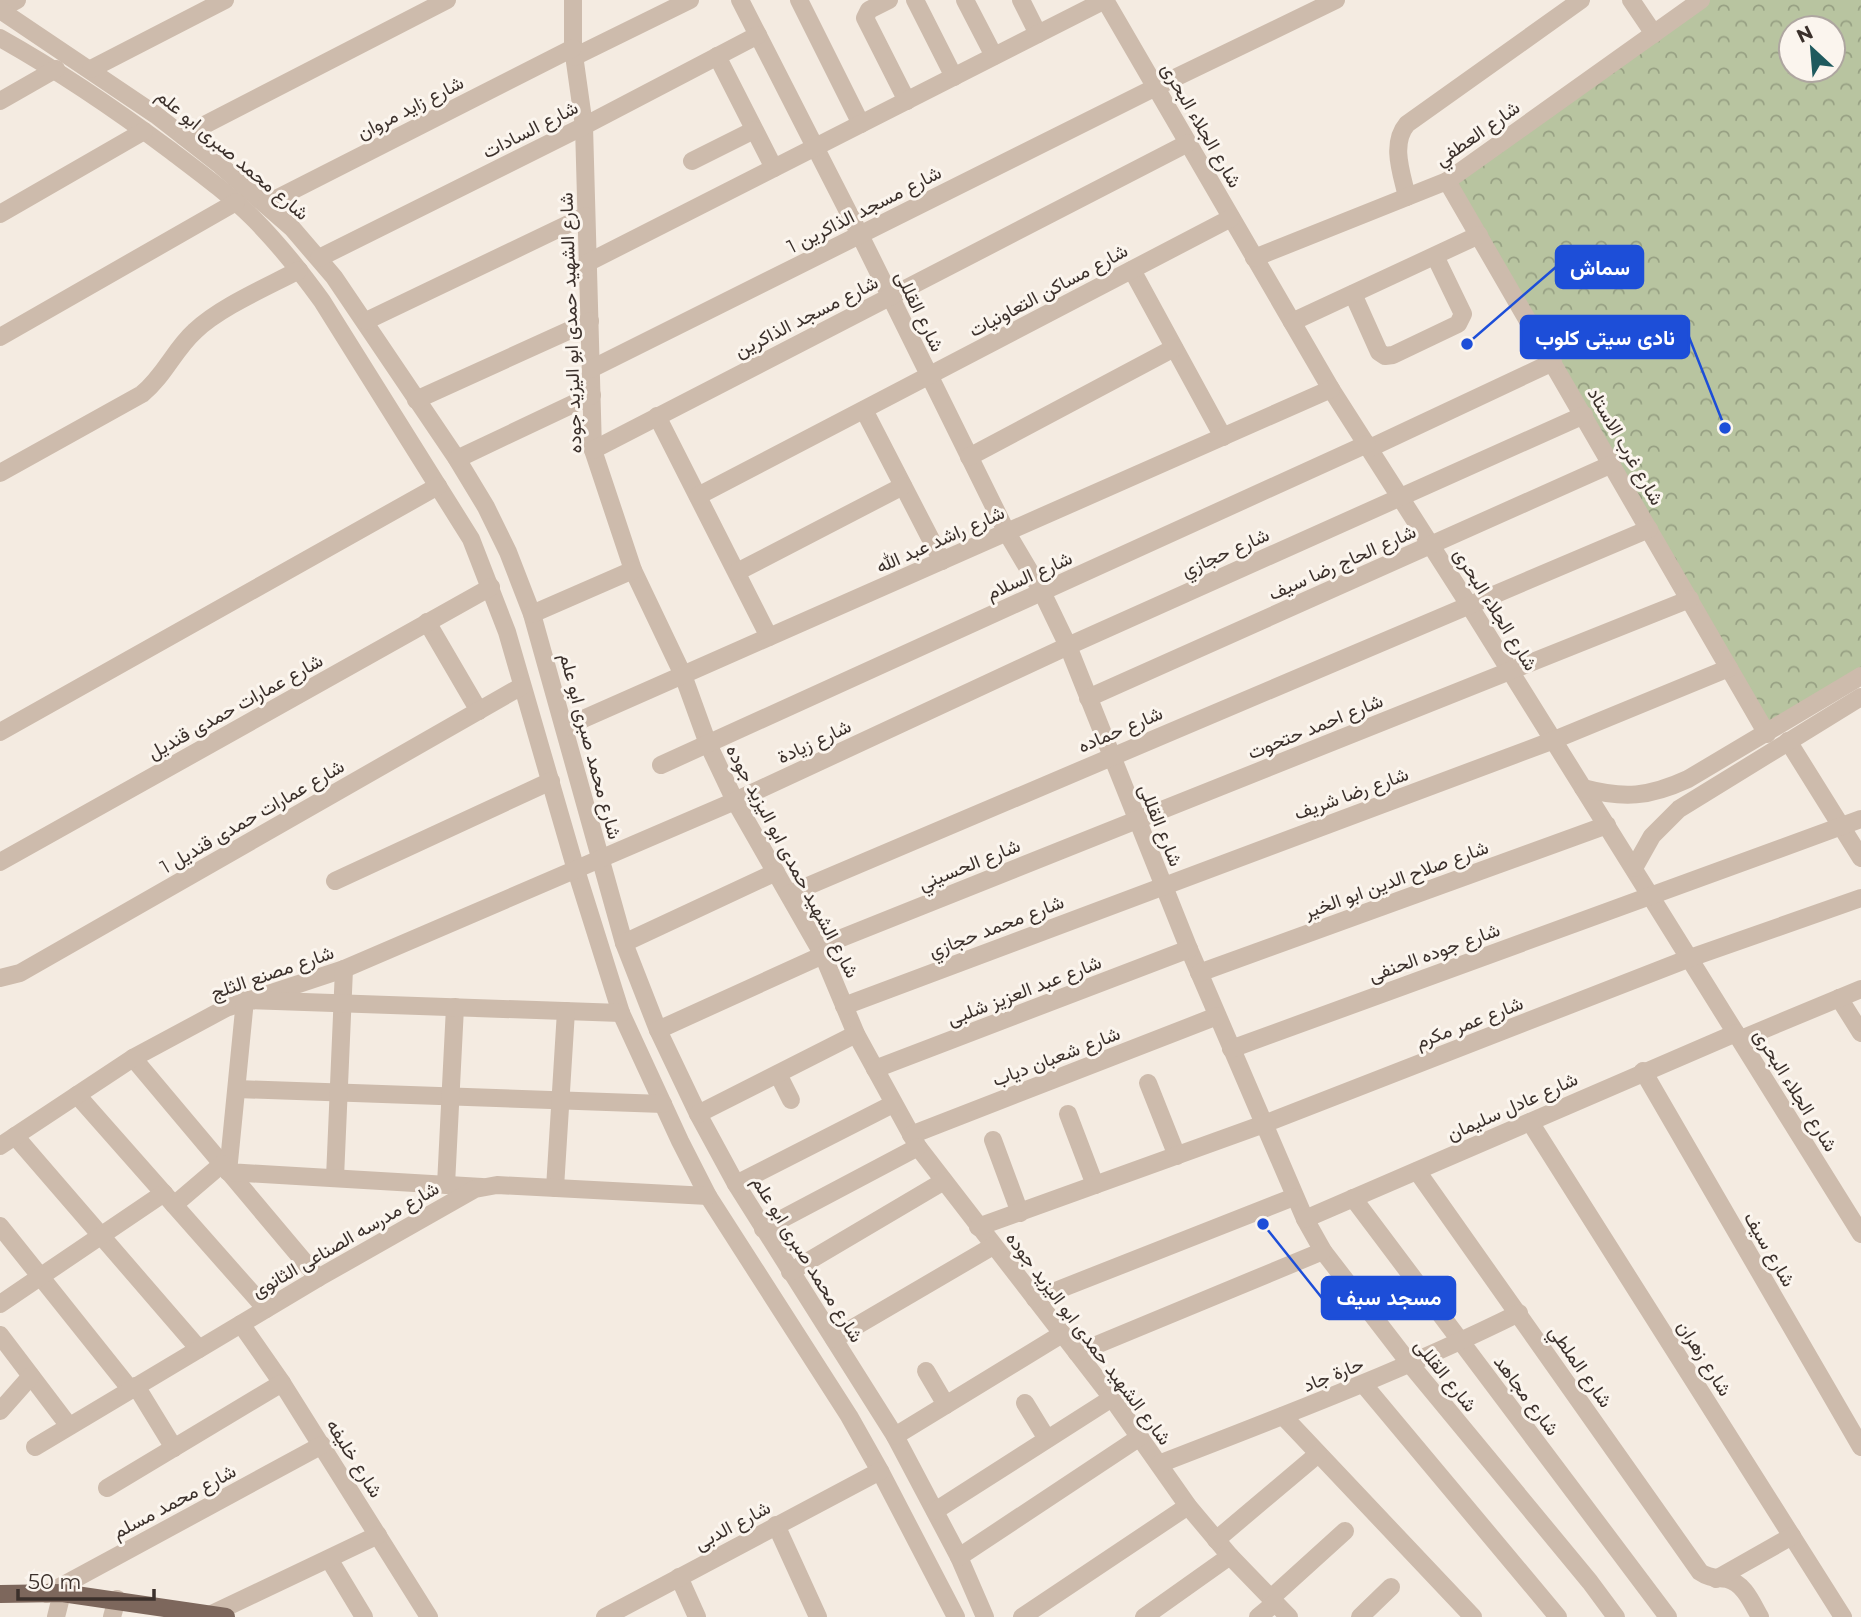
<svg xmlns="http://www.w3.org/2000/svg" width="1861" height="1617" font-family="Montserrat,Vazirmatn,sans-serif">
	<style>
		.park { fill: url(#park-crowns); fill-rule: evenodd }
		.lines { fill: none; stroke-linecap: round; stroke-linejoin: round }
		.minor { stroke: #cdbbac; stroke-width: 18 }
		.major { stroke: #7d675c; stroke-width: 18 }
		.labels { text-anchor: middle; stroke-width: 6; stroke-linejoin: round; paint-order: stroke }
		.street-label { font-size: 19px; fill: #3b302b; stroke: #fbf5ee }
		.leader { fill: none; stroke: #1d4ed8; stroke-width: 2.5 }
		.callout-dot { fill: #1d4ed8; stroke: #fbf5ee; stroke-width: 2.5 }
		.callout { fill: #1d4ed8; stroke: #1d4ed8; stroke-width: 2.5 }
		.callout-label { font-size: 21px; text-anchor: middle; font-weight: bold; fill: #fff }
	</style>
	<defs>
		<pattern id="park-crowns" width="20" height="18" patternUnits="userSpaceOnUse" patternTransform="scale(1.75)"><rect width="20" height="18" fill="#b8c4a0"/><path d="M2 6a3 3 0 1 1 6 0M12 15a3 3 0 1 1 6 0" fill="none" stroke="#97a083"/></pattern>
	</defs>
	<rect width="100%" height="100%" fill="#f4ebe1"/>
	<path class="park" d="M 1700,0 L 1861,0 L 1861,675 L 1767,734 L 1447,181 ZM 1791,28 L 1833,28 L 1833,70 L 1791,70 Z"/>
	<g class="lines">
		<g class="minor">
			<path d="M 573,0 L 573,48 L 584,126 L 593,450 L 633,570 L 683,675 L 708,744 L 735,801 L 823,955 L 856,1034 L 918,1147 L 1112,1398 L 1188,1506 L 1230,1556 L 1289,1617"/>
			<path d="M 740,0 L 860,235 L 1007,533 L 1042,592 L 1068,646 L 1189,949 L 1305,1219 L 1323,1251 L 1410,1364 L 1590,1582 L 1616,1617"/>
			<path d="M 799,0 L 861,124"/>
			<path d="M 889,0 L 869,10 L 865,18 L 907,101"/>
			<path d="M 915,0 L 954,77"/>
			<path d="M 965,0 L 994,56"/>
			<path d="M 1021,0 L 1038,34"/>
			<path d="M 1105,0 L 1331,389 L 1469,605 L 1861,1234"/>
			<path d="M 1631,0 L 1654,34"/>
			<path d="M 0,9 L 17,0"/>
			<path d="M 0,10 L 156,115 L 220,165 L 292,228 L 334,277 L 457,459 L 486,507 L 508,552 L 532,614 L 624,943 L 658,1030 L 698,1114 L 736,1184 L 895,1436 L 959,1557 L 985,1617"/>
			<path d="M 0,38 C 59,71 115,109 170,150 C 199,172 228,193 253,218 C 278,243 301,272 322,301 L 471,539 L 507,632 L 576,870 L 621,1013 L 680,1141 L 708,1196 L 849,1416 L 880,1471 L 956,1617"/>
			<path d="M 717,56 L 774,168"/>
			<path d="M 574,57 L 690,0"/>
			<path d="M 91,69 L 225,0"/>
			<path d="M 0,101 L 56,69"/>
			<path d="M 183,136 L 447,0"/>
			<path d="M 692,161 L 754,130"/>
			<path d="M 1447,181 L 1767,734"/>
			<path d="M 1407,197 C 1402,174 1390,144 1407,124 L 1581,0"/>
			<path d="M 266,204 L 573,48"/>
			<path d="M 0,214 L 144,131"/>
			<path d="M 319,258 L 584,126 L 758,35"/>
			<path d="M 1254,258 L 1447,181 L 1701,0"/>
			<path d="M 587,263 L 1105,0"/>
			<path d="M 1132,270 L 1223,437"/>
			<path d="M 1353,294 L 1379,352 L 1385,356 L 1393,355 L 1458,324 L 1463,314 L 1435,256"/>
			<path d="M 366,321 L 585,216"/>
			<path d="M 1292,322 L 1479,235"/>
			<path d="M 0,337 L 236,202"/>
			<path d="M 591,369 L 1156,87 L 1336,0"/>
			<path d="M 416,400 L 590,321"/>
			<path d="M 864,410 L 942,561"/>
			<path d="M 657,416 L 769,637"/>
			<path d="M 1370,448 L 1553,362"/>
			<path d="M 593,450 L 1188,143"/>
			<path d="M 969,457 L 1174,348"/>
			<path d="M 457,459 L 592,395"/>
			<path d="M 0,473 L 142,394 C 165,375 174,350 195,331 C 220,307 267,287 299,270"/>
			<path d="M 698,496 L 1231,218"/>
			<path d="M 737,572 L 903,486"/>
			<path d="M 532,614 L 633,570"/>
			<path d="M 427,622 L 479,711"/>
			<path d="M 1088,698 L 1612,464"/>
			<path d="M 565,727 L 1331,389"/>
			<path d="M 0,732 L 438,486"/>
			<path d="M 1788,741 L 1861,858"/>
			<path d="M 661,765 L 1367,444"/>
			<path d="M 1583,788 C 1624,799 1649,797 1688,779 L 1861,676"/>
			<path d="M 0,862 L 491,587"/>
			<path d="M 1634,868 L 1652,836 L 1679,809 L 1861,697"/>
			<path d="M 335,881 L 551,781"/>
			<path d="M 789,894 L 1649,529"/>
			<path d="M 624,943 L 776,872"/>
			<path d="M 819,947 L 1690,599"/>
			<path d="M 1199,973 L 1607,825"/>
			<path d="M 0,978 L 20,973 L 522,686"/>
			<path d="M 1839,998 L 1861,1033"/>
			<path d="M 844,1006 L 1554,740 L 1729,668"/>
			<path d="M 658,1030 L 823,955"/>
			<path d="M 1741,1039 L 1861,989"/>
			<path d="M 1231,1049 L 1861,819"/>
			<path d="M 133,1058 L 318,1278"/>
			<path d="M 875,1069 L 1189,949"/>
			<path d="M 1643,1071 L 1861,1447"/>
			<path d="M 778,1074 L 791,1100"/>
			<path d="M 1148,1083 L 1177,1156"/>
			<path d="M 237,1089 L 663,1104"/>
			<path d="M 77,1095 L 266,1309"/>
			<path d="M 698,1114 L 856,1034"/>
			<path d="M 1068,1114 L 1095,1185"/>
			<path d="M 1530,1122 L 1843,1617"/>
			<path d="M 911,1135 L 1217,1016"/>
			<path d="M 15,1136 L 199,1349"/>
			<path d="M 993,1140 L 1020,1213"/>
			<path d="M 0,1146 L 133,1058 L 226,1008 L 344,969 L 735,801 L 1068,646 L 1584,415"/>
			<path d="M 1417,1171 L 1700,1572 C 1710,1579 1717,1577 1727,1579 C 1744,1583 1752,1603 1760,1617"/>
			<path d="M 335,1178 L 344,969"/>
			<path d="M 736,1184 L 893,1104"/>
			<path d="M 446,1185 L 455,1007"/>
			<path d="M 482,1187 L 228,1172 L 245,1000 L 621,1013"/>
			<path d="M 555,1188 L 566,1011"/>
			<path d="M 1353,1198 L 1668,1617"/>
			<path d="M 174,1205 L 222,1164"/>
			<path d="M 1305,1219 L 1736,1033"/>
			<path d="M 0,1226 L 131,1390"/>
			<path d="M 978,1227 L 1264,1124 L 1690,958 L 1861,898"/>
			<path d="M 763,1229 L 918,1147"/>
			<path d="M 790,1272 L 944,1181"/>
			<path d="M 1035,1299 L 1294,1197"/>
			<path d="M 0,1304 L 164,1193"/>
			<path d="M 241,1324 L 282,1383 L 429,1617"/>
			<path d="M 0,1335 L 69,1426"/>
			<path d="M 834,1339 L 993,1246"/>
			<path d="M 1077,1353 L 1323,1251"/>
			<path d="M 926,1371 L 946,1405"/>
			<path d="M 1364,1385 L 1558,1617"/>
			<path d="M 136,1386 L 174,1448"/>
			<path d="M 1025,1403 L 1047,1439"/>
			<path d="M 0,1411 L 31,1376"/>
			<path d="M 1283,1416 L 1473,1617"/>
			<path d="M 895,1436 L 1062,1334"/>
			<path d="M 35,1447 L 318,1278 L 475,1189 L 497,1185 L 708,1196"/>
			<path d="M 1159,1464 C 1280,1417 1402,1371 1519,1313"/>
			<path d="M 107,1488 L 282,1383"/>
			<path d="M 935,1511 L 1112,1398"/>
			<path d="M 776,1525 L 818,1617"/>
			<path d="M 1216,1540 L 1318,1454"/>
			<path d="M 959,1557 L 1140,1437"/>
			<path d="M 329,1559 L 364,1617"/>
			<path d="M 679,1577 L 697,1617"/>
			<path d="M 1716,1579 L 1792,1536"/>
			<path d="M 47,1594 L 322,1445"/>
			<path d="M 1271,1598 L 1345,1531"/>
			<path d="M 212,1614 L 378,1535"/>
			<path d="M 56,1617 L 62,1593"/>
			<path d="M 112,1617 L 117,1599"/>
			<path d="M 605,1617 L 880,1471"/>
			<path d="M 1022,1617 L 1188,1506"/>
			<path d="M 1144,1617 L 1230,1556"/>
			<path d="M 1258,1617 L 1275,1603"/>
			<path d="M 1360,1617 L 1391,1587"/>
		</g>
		<path class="major" d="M 0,1594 L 62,1593 L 226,1617"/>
	</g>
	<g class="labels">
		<g class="street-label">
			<text transform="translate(410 107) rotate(-27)" y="7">شارع زايد مروان</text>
			<text transform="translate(1202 125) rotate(60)" y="7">شارع الجلاء البحرى</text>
			<text transform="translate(530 129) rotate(-27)" y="7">شارع السادات</text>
			<text transform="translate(1477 133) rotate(-35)" y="7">شارع العطفي</text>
			<text transform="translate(233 154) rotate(40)" y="7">شارع محمد صبرى ابو علم</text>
			<text transform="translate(864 209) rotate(-27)" y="7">شارع مسجد الذاكرين 1</text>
			<text transform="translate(1048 290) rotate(-28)" y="7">شارع مساكن التعاونيات</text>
			<text transform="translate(920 311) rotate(64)" y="7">شارع القللى</text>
			<text transform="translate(806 316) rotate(-27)" y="7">شارع مسجد الذاكرين</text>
			<text transform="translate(570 323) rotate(-92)" y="7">شارع الشهيد حمدى ابو اليزيد جوده</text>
			<text transform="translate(1626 446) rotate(60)" y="7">شارع غرب الاستاد</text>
			<text transform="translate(940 539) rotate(-24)" y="7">شارع راشد عبد الله</text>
			<text transform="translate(1225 552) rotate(-24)" y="7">شارع حجازي</text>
			<text transform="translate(1342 562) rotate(-24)" y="7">شارع الحاج رضا سيف</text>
			<text transform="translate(1029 575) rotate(-24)" y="7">شارع السلام</text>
			<text transform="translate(1496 609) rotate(58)" y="7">شارع الجلاء البحرى</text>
			<text transform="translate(235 706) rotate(-29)" y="7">شارع عمارات حمدى قنديل</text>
			<text transform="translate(1315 726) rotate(-22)" y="7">شارع احمد حتحوت</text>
			<text transform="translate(1120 729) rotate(-23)" y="7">شارع حماده</text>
			<text transform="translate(814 741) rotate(-25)" y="7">شارع زيادة</text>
			<text transform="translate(591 746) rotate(75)" y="7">شارع محمد صبرى ابو علم</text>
			<text transform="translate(1351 793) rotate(-20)" y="7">شارع رضا شريف</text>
			<text transform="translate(252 816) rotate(-30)" y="7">شارع عمارات حمدى قنديل 1</text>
			<text transform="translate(1161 825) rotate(68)" y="7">شارع القللى</text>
			<text transform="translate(793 861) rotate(62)" y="7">شارع الشهيد حمدى ابو اليزيد جوده</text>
			<text transform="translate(969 864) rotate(-22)" y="7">شارع الحسيني</text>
			<text transform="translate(1396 879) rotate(-20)" y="7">شارع صلاح الدين ابو الخير</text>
			<text transform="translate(996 926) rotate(-21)" y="7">شارع محمد حجازي</text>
			<text transform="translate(1434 952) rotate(-20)" y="7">شارع جوده الحنفى</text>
			<text transform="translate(272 972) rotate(-19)" y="7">شارع مصنع الثلج</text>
			<text transform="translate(1024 990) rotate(-21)" y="7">شارع عبد العزيز شلبى</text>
			<text transform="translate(1469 1022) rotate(-21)" y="7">شارع عمر مكرم</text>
			<text transform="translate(1056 1056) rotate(-21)" y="7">شارع شعبان دياب</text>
			<text transform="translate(1796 1090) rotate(58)" y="7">شارع الجلاء البحرى</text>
			<text transform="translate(1512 1106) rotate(-24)" y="7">شارع عادل سليمان</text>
			<text transform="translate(345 1239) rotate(-30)" y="7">شارع مدرسه الصناعى الثانوى</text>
			<text transform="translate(1770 1249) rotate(60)" y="7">شارع سيف</text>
			<text transform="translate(808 1259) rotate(58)" y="7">شارع محمد صبرى ابو علم</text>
			<text transform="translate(1089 1338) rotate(53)" y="7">شارع الشهيد حمدى ابو اليزيد جوده</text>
			<text transform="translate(1705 1358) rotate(58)" y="7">شارع زهران</text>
			<text transform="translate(1581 1366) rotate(55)" y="7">شارع الملطي</text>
			<text transform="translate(1333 1374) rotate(-22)" y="7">حارة جاد</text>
			<text transform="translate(1446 1375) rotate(51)" y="7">شارع القللى</text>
			<text transform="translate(1527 1395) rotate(53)" y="7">شارع مجاهد</text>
			<text transform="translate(355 1458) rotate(58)" y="7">شارع خليفه</text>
			<text transform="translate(174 1501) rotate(-28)" y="7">شارع محمد مسلم</text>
			<text transform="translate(732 1525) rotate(-28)" y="7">شارع الدبى</text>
		</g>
	</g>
	<path class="leader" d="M1467 344L1556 267M1725 428L1689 337M1263 1224L1322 1298"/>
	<g class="callout-dot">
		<circle cx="1467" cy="344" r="7"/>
		<circle cx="1725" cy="428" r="7"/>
		<circle cx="1263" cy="1224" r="7"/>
	</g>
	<g class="callout">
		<rect x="1556" y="246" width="87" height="42" rx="7"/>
		<rect x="1521" y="316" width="168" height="42" rx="7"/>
		<rect x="1322" y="1277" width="133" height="42" rx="7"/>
	</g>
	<g class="callout-label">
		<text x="1600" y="275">سماش</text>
		<text x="1605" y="345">نادى سيتى كلوب</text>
		<text x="1389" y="1305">مسجد سيف</text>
	</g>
	<g transform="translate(1812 49) rotate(334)"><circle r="33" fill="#fbf5ee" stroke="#aea6a0" stroke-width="2"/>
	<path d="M0-5L12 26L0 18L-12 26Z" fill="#1f5a5e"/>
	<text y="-10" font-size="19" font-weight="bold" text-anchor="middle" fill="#3b302b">N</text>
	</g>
	<path d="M18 1589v10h136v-10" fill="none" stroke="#3b302b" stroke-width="3.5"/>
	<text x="28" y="1589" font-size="21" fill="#3b302b" stroke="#fbf5ee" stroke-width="5" paint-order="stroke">50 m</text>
</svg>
